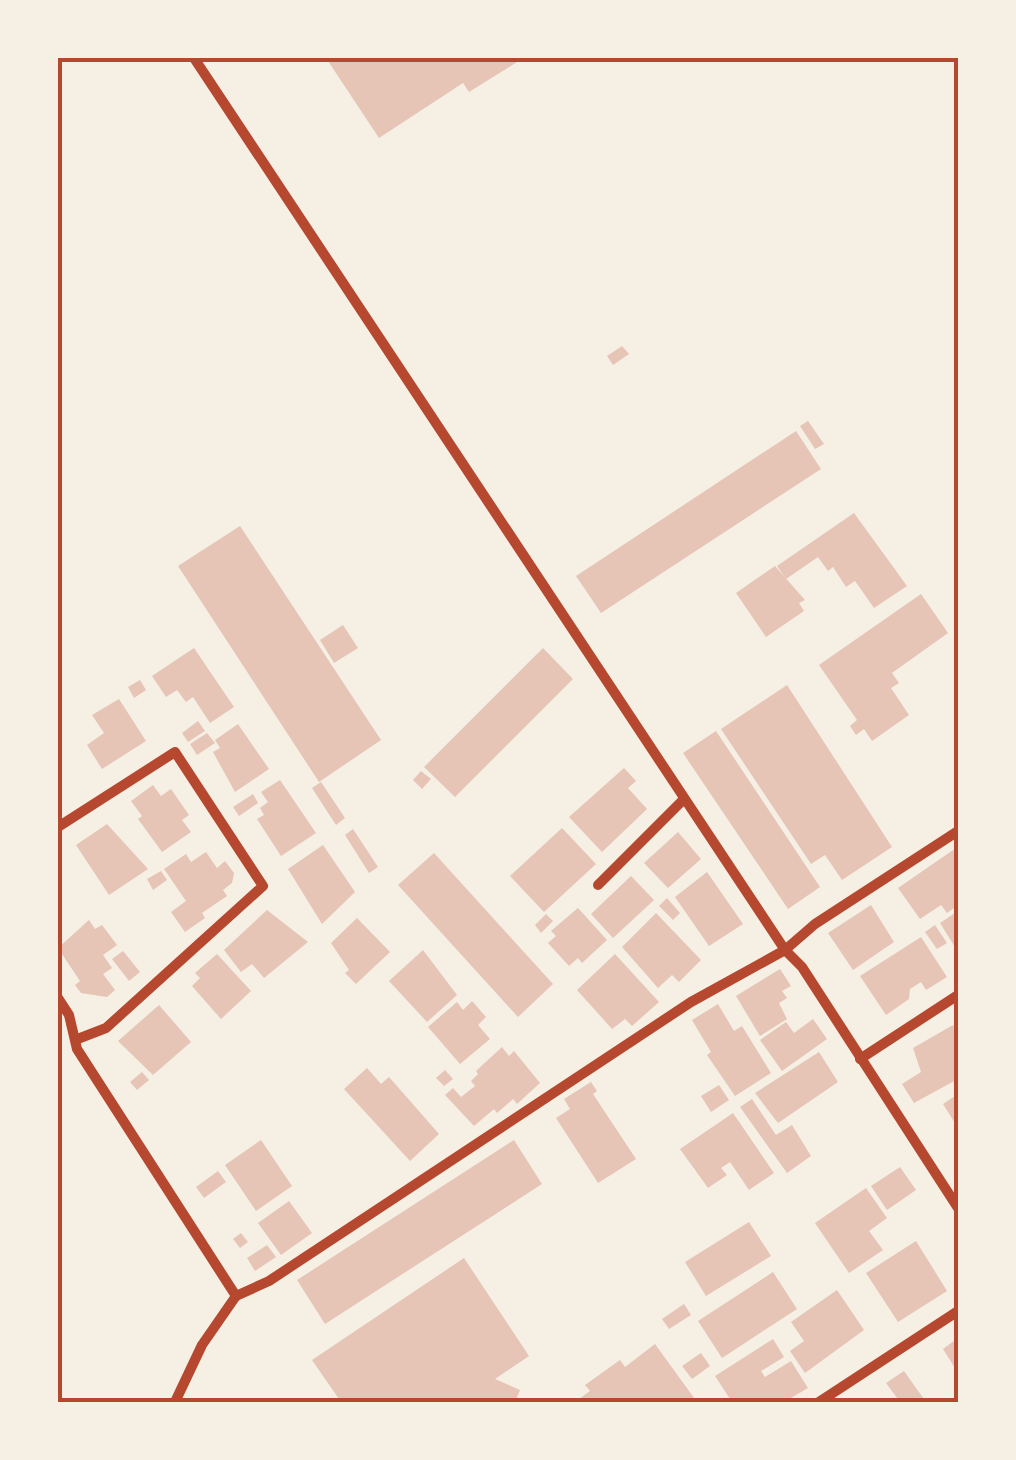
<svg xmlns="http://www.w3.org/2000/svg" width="1016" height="1460" font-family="'PT Sans',sans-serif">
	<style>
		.building { fill: #e6c5b7 }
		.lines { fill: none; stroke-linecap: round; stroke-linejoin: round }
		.minor { stroke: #b5482f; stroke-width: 10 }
		.neatline { fill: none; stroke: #b5482f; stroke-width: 4 }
	</style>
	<rect width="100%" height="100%" fill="#f6efe4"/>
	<g class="building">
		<path d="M 326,58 L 514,58 L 517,62 L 469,92 L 463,83 L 379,138 Z"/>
		<path d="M 622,346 L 629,354 L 613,365 L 607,356 Z"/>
		<path d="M 808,421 L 824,444 L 815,449 L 800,426 Z"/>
		<path d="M 796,431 L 821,469 L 601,613 L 576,576 Z"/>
		<path d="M 854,513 L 907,586 L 874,608 L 855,581 L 846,587 L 833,567 L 828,571 L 818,557 L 786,579 L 777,566 Z"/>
		<path d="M 240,526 L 381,740 L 319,782 L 178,566 Z"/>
		<path d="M 775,566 L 805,600 L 799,603 L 804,611 L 766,637 L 736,593 Z"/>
		<path d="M 921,594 L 948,633 L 892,673 L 899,683 L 891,688 L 909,715 L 872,741 L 864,729 L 856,735 L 850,726 L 857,720 L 819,665 Z"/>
		<path d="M 343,625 L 358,648 L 334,663 L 320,640 Z"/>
		<path d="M 194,648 L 234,707 L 210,723 L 193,697 L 186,702 L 177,690 L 166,697 L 152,676 Z"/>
		<path d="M 543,648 L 573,679 L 455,797 L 424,767 Z"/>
		<path d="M 140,680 L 146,690 L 134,698 L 128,687 Z"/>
		<path d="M 787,685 L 892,847 L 842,880 L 825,855 L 811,864 L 721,729 Z"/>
		<path d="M 119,699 L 146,741 L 102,769 L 87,745 L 104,733 L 92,715 Z"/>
		<path d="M 198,721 L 205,731 L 188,742 L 182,733 Z"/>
		<path d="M 238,724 L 269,769 L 235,792 L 213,752 L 220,748 L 215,740 Z"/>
		<path d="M 716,731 L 820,887 L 788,909 L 683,753 Z"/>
		<path d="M 207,733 L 215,743 L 197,755 L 190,744 Z"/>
		<path d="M 624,768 L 636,781 L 628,788 L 647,809 L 602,852 L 569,817 Z"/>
		<path d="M 421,771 L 431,779 L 422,789 L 413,780 Z"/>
		<path d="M 280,780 L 316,833 L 281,856 L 257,819 L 264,815 L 260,808 L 268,802 L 261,792 Z"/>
		<path d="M 321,782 L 345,818 L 336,825 L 312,788 Z"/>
		<path d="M 153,785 L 161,796 L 171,789 L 189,815 L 182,820 L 191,832 L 162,852 L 138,819 L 142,816 L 131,801 Z"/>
		<path d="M 253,794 L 258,803 L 239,816 L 233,807 Z"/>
		<path d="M 107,824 L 148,869 L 109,895 L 76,845 Z"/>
		<path d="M 562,828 L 596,864 L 544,912 L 510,876 Z"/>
		<path d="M 353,829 L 378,867 L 369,873 L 345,835 Z"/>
		<path d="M 678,832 L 701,859 L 668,888 L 644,863 Z"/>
		<path d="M 323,845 L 355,892 L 322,924 L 288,869 Z"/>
		<path d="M 956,848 L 958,905 L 947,913 L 941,905 L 920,919 L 898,888 Z"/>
		<path d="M 206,852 L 217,868 L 225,861 L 234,873 L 232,883 L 223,890 L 227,896 L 202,913 L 205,918 L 185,932 L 171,912 L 186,901 L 164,869 L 186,854 L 191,862 Z"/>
		<path d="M 434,853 L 553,984 L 518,1017 L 398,885 Z"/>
		<path d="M 161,871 L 167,880 L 153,890 L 147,879 Z"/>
		<path d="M 707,872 L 743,924 L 709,946 L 675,897 Z"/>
		<path d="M 631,876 L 654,900 L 613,938 L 591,914 Z"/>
		<path d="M 667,898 L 680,913 L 673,920 L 659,906 Z"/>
		<path d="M 871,905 L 894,942 L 853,970 L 828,933 Z"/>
		<path d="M 578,908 L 607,940 L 582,963 L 578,958 L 569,966 L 548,943 L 556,936 L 551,931 Z"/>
		<path d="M 267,910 L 308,942 L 264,978 L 252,964 L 241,972 L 224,950 Z"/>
		<path d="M 958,911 L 958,952 L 940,923 Z"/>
		<path d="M 656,913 L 701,960 L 679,982 L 672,975 L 658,988 L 622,947 Z"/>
		<path d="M 546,914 L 553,921 L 541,933 L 535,925 Z"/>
		<path d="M 357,918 L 390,952 L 356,984 L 345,973 L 349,970 L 331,943 Z"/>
		<path d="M 89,920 L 95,929 L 102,925 L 117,945 L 103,955 L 112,968 L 103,974 L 115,990 L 107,997 L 81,993 L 75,985 L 80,981 L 58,948 Z"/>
		<path d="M 935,925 L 947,943 L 937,949 L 925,932 Z"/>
		<path d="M 921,937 L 947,977 L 926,990 L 921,982 L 910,989 L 909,999 L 886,1015 L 860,976 Z"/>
		<path d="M 423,950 L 457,995 L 427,1022 L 389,981 Z"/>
		<path d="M 123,951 L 140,972 L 129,981 L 112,959 Z"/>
		<path d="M 217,954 L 251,991 L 221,1019 L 192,986 L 200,978 L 195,973 Z"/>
		<path d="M 615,954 L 659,1002 L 632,1026 L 625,1019 L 612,1029 L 577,990 Z"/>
		<path d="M 780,969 L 791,986 L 782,991 L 787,998 L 779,1003 L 787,1019 L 760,1036 L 736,996 Z"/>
		<path d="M 472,1001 L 486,1017 L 478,1025 L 490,1039 L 460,1064 L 428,1027 L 457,1002 L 463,1010 Z"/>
		<path d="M 718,1004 L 734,1031 L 742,1026 L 771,1073 L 735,1096 L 707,1055 L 711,1052 L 692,1020 Z"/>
		<path d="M 159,1005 L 191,1042 L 153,1075 L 118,1041 Z"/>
		<path d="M 813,1019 L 827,1039 L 782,1071 L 760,1040 L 786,1022 L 794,1033 Z"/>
		<path d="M 953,1025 L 958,1034 L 958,1079 L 914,1103 L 902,1084 L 921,1072 L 913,1048 Z"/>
		<path d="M 502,1047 L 509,1056 L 514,1051 L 540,1083 L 517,1104 L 513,1099 L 497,1113 L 494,1109 L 474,1126 L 445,1095 L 453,1088 L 461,1097 L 475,1086 L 471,1081 L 478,1074 L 476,1071 Z"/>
		<path d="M 819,1052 L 838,1082 L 778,1123 L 755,1093 Z"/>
		<path d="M 367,1068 L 381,1084 L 389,1077 L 439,1134 L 410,1161 L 344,1089 Z"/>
		<path d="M 445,1070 L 453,1079 L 444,1086 L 436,1078 Z"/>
		<path d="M 142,1072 L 149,1080 L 137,1090 L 130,1082 Z"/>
		<path d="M 591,1082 L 597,1091 L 593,1094 L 636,1159 L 598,1183 L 556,1118 L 570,1109 L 564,1099 Z"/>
		<path d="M 719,1085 L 729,1100 L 711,1112 L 701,1096 Z"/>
		<path d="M 958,1094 L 958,1128 L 943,1104 Z"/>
		<path d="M 752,1099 L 776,1135 L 792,1125 L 811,1156 L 787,1173 L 740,1107 Z"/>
		<path d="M 733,1113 L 774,1173 L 749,1190 L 730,1162 L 721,1168 L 727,1175 L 708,1188 L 680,1149 Z"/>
		<path d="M 261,1140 L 292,1186 L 256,1211 L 225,1165 Z"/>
		<path d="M 514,1140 L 542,1184 L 325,1324 L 297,1280 Z"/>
		<path d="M 900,1167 L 916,1190 L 887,1210 L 871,1186 Z"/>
		<path d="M 218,1171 L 226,1182 L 204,1198 L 196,1187 Z"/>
		<path d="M 866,1188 L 887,1218 L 869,1231 L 883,1250 L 849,1273 L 815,1223 Z"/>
		<path d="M 289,1201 L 312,1233 L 281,1255 L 258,1223 Z"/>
		<path d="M 749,1222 L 771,1256 L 706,1296 L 685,1262 Z"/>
		<path d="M 241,1233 L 248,1242 L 240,1248 L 233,1239 Z"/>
		<path d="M 916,1241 L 947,1291 L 898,1322 L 866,1273 Z"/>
		<path d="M 267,1245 L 276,1257 L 255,1271 L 247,1258 Z"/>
		<path d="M 464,1258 L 529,1356 L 495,1379 L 520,1390 L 515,1402 L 341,1402 L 312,1360 Z"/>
		<path d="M 773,1272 L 797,1309 L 722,1358 L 698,1321 Z"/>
		<path d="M 837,1290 L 864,1330 L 805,1373 L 790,1351 L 804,1341 L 791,1322 Z"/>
		<path d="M 684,1304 L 691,1315 L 669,1329 L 662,1319 Z"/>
		<path d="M 958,1338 L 958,1373 L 943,1349 Z"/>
		<path d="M 773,1339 L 784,1357 L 761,1371 L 765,1377 L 791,1361 L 808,1388 L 784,1402 L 732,1402 L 715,1376 Z"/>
		<path d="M 655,1344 L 697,1402 L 575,1402 L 590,1391 L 585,1385 L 620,1360 L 625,1367 Z"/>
		<path d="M 701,1353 L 710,1366 L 692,1379 L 682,1366 Z"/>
		<path d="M 904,1371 L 926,1402 L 900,1402 L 886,1383 Z"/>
	</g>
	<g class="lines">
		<g class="minor">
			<path d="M 194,58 L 785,950 L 802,967 L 958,1208"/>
			<path d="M 58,827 L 175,752 L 263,886 L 106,1028 L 75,1040"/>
			<path d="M 598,885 L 683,800"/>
			<path d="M 58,998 L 69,1015 L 77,1049 L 236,1296"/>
			<path d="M 860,1059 L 958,995"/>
			<path d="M 175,1402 L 202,1345 L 236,1296 L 269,1281 L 691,1002 L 785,950 L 815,924 L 958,831"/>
			<path d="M 819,1402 L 958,1311"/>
		</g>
	</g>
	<rect width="1016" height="1460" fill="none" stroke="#f6efe4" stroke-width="120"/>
	<rect x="60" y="60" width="896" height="1340" class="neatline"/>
</svg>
